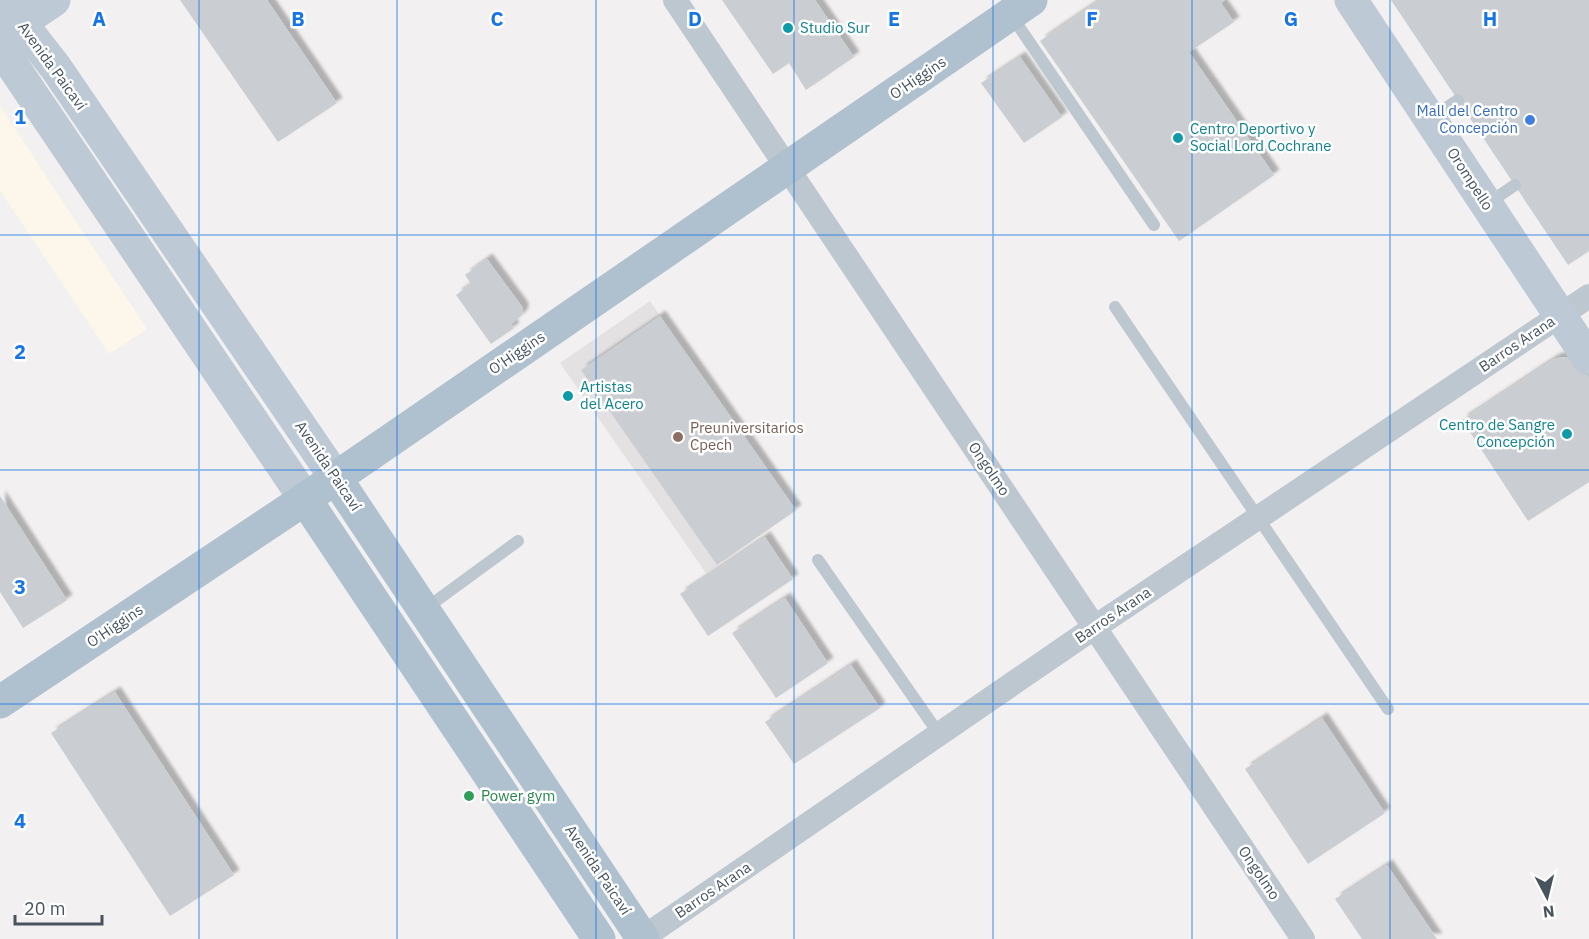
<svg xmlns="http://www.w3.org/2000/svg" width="1589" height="939" font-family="'IBM Plex Sans',sans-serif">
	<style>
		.commercial { fill: #fcf7ea }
		.education { fill: #e3e1e2 }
		.building { fill: #cacdd2; filter: url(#shadow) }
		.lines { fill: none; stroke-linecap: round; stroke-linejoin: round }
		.lane { stroke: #bdc7cf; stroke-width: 12 }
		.street { stroke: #bdc7cf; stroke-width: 24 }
		.secondary { stroke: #bdc9d4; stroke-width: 33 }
		.primary { stroke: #afc0cf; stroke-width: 33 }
		.grid { fill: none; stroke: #1675e6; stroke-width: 1.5; stroke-opacity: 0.55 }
		.culture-dot { fill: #0f9aa8; stroke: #fff; stroke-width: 2 }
		.shop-dot { fill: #3f7fe0; stroke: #fff; stroke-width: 2 }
		.education-dot { fill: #8d6e63; stroke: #fff; stroke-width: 2 }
		.leisure-dot { fill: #2e9e5b; stroke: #fff; stroke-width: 2 }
		.labels { text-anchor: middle; stroke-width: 5; stroke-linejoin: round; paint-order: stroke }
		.culture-label { font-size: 15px; fill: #0d838f; stroke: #fff; text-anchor: start }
		.street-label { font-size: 15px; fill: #47545e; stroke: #fff }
		.shop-label { font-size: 15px; fill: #366cbe; stroke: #fff; text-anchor: end }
		.education-label { font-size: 15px; fill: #785e54; stroke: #fff; text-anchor: start }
		.leisure-label { font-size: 15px; fill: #27864d; stroke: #fff; text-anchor: start }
		.grid-label { font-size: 20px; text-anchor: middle; font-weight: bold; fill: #1675e6; stroke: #fff; stroke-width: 5; stroke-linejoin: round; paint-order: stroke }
	</style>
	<defs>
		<filter id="shadow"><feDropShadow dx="5.5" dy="-5.5" stdDeviation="1.5" flood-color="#0004"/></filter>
	</defs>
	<rect width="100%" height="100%" fill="#f2f0f0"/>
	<path class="commercial" d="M 0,106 L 147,329 L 109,354 L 0,191 Z"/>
	<path class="education" d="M 650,301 L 796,510 L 706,573 L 560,363 Z"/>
	<g class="building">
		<path d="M 180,0 L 267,0 L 337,103 L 278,142 Z"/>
		<path d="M 722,0 L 815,0 L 854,57 L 806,90 L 789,63 L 773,74 Z"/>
		<path d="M 1100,0 L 1225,0 L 1221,3 L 1234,22 L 1189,52 L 1274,175 L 1179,241 L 1040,41 Z"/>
		<path d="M 1391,0 L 1589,0 L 1589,251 L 1568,265 Z"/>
		<path d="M 1020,57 L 1062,117 L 1024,143 L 981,83 Z"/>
		<path d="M 487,259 L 523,308 L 523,311 L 522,315 L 511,324 L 514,328 L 491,344 L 456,295 L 471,284 L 465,275 Z"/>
		<path d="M 660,316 L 796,510 L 717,565 L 581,370 Z"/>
		<path d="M 1562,357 L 1569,358 L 1580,365 L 1589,378 L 1589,482 L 1528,521 L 1462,420 L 1554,359 Z"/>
		<path d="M 0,496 L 67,600 L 23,628 L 0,592 Z"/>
		<path d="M 765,537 L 793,579 L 708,636 L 680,594 Z"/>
		<path d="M 785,598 L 828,663 L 776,698 L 732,633 Z"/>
		<path d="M 851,665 L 880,708 L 794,764 L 765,722 Z"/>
		<path d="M 115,692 L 234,875 L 170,916 L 51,733 Z"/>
		<path d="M 1322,718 L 1385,813 L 1308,864 L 1245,769 Z"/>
		<path d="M 1387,865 L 1408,896 L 1437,939 L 1362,939 L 1335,899 Z"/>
	</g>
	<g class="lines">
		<g class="lane">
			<path d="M 1011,15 L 1154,225"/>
			<path d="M 1431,118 L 1458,100"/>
			<path d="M 1487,204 L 1515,185"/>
			<path d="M 1115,307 L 1388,709"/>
			<path d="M 818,560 L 939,734"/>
			<path d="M 425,609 L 518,541"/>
		</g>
		<g class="street">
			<path d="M 675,0 L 1303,939"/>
			<path d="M 641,939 L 1095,627 L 1589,296"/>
		</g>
		<g class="secondary">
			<path d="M 3,0 L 56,68 L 335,477"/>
			<path d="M 1351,0 L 1589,359"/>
			<path d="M 4,34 L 54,0"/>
			<path d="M 0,47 L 305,499"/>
		</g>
		<g class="primary">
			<path d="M 335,477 L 643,939"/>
			<path d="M 305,499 L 599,939"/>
			<path d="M 0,702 L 305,499 L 1031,0"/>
		</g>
	</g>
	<path class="grid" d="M 199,0 L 199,939M 397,0 L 397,939M 596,0 L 596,939M 794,0 L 794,939M 993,0 L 993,939M 1192,0 L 1192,939M 1390,0 L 1390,939M 0,235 L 1589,235M 0,470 L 1589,470M 0,704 L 1589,704"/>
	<g class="culture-dot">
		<circle cx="788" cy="28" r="6"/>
		<circle cx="1178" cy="138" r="6"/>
		<circle cx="568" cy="396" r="6"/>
		<circle cx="1567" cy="434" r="6"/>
	</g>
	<circle class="shop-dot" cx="1530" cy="120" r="6"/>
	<circle class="education-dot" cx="678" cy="437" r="6"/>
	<circle class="leisure-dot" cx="469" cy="796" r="6"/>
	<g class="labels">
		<g class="culture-label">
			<text x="800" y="33">Studio Sur</text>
			<text x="1190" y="134">Centro Deportivo y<tspan x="1190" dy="17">Social Lord Cochrane</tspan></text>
			<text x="580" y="392">Artistas<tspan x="580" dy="17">del Acero</tspan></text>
			<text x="1555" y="430" text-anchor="end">Centro de Sangre<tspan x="1555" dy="17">Concepción</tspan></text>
		</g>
		<g class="street-label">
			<text transform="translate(52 66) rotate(54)" y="5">Avenida Paicaví</text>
			<text transform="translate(918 78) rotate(-34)" y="5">O'Higgins</text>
			<text transform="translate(1470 179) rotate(57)" y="5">Orompello</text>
			<text transform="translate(1517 344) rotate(-34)" y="5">Barros Arana</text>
			<text transform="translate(517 353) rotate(-34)" y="5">O'Higgins</text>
			<text transform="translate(328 466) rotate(56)" y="5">Avenida Paicaví</text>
			<text transform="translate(989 469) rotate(56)" y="5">Ongolmo</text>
			<text transform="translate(1113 615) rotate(-34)" y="5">Barros Arana</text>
			<text transform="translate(115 626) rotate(-34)" y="5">O'Higgins</text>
			<text transform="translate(598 870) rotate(56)" y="5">Avenida Paicaví</text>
			<text transform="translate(1259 873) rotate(56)" y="5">Ongolmo</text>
			<text transform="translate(713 890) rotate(-34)" y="5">Barros Arana</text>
		</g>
		<g class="shop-label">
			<text x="1518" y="116">Mall del Centro<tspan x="1518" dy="17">Concepción</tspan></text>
		</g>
		<g class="education-label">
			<text x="690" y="433">Preuniversitarios<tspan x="690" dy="17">Cpech</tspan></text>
		</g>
		<g class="leisure-label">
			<text x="481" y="801">Power gym</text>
		</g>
	</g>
	<g class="grid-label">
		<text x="99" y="26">A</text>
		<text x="298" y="26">B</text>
		<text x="497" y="26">C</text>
		<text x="695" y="26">D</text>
		<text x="894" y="26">E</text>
		<text x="1092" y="26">F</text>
		<text x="1291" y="26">G</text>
		<text x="1490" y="26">H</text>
		<text x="20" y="124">1</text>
		<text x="20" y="359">2</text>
		<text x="20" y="594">3</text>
		<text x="20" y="828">4</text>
	</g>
	<g transform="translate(1547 897) rotate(173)" stroke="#ffffff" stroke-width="4.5" paint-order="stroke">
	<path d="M0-4.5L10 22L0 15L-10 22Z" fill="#47545e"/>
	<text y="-9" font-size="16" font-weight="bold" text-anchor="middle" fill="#47545e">N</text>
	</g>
	<path d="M15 915v9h87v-9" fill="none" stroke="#47545e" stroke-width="3"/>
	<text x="24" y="915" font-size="18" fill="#47545e" stroke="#ffffff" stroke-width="4.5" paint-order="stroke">20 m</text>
</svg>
